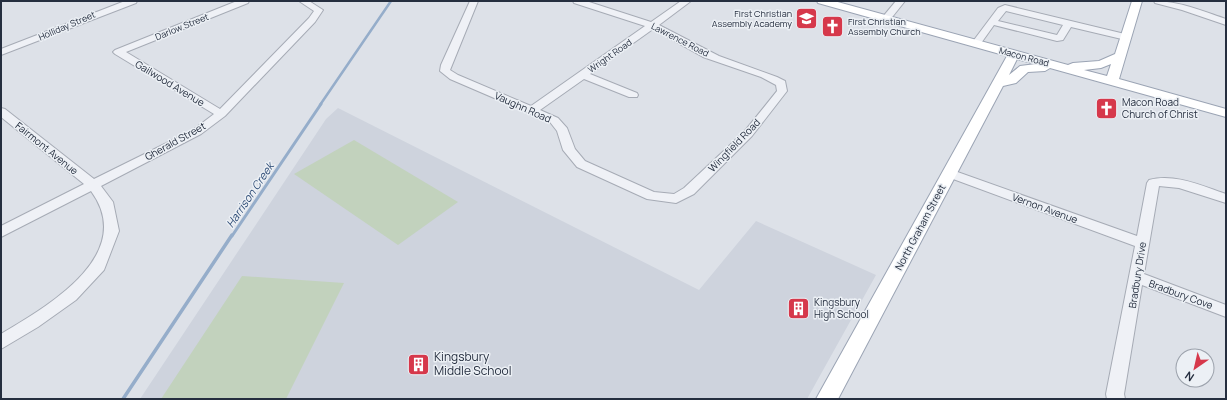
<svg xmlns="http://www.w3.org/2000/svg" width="1227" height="400" font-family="Manrope,sans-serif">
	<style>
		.built { fill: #ced3dd }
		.green { fill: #c2d2bd }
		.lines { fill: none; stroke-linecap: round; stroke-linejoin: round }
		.stream-far2 { stroke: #95adca; stroke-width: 2.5 }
		.stream-far1 { stroke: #95adca; stroke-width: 3 }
		.stream { stroke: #95adca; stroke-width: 3.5 }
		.minor-casing { stroke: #a6abb5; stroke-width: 2 }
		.major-casing { stroke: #9ba4b4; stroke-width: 2 }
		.minor { fill: #eff1f6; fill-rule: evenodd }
		.major { fill: #fff; fill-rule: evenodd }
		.labels { text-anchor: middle; stroke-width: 3; stroke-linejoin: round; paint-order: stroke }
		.far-poi-label { font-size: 9px; fill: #252e3f; stroke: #ecf0f5; text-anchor: end }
		.far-street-label { font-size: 9px; fill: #252e3f; stroke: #ecf0f5 }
		.street-label { font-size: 10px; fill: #252e3f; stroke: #ecf0f5 }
		.poi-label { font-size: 10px; fill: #252e3f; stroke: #ecf0f5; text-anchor: start }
		.water-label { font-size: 11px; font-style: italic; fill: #2d4b75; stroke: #ecf0f5 }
		.near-poi-label { font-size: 12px; fill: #252e3f; stroke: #ecf0f5; text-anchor: start }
	</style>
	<rect width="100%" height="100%" fill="#dde1e8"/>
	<path class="built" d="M 338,108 L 699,290 L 756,221 L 876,275 L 807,399 L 140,399 L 326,119 Z"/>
	<g class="green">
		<path d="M 354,140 L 458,202 L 398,245 L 294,174 Z"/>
		<path d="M 242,276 L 344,283 L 286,399 L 161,399 Z"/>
	</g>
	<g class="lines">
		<path class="stream-far2" d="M 320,105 L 391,1"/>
		<path class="stream-far1" d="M 232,236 L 321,104"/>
		<path class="stream" d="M 123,399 L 232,235"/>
		<defs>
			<g id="minor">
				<path d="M 125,1 L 137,1 L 136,3 L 1,55 L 1,49 Z"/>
				<path d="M 237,1 L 249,1 L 248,3 L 126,52 L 220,109 L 309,18 L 314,11 L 299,1 L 309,1 L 323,10 L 315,22 L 225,116 L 201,134 L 101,186 L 113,202 L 119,231 L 104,270 L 76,300 L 38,327 L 1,349 L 1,334 C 46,307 138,255 91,191 L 1,237 L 1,226 L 84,184 L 1,117 L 1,108 L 5,109 L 94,179 L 193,130 L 214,114 L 115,54 L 113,52 L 115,50 Z"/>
				<path d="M 470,1 L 478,1 L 450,70 L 458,75 L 531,106 L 645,26 L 574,3 L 573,1 L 586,1 L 651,22 L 681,1 L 691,1 L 659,25 L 719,56 L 777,77 L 785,81 L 787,91 L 752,136 L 694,194 L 676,203 L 647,199 L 577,167 L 563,150 L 557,131 L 550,122 L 450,79 L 440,71 L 441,65 ZM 653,29 L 703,57 L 761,77 L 776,85 L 777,91 L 744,132 L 684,188 L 674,194 L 654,192 L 585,161 L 575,149 L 567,128 L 558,118 L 540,110 L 584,79 L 629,97 L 637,97 L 638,95 L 637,93 L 590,74 Z"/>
				<path d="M 896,1 L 905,1 L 889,21 L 883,21 L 881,19 Z"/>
				<path d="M 1154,1 C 1179,1 1202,11 1226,19 L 1226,25 L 1182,10 L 1155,3 Z"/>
				<path d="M 1005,5 L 1129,35 L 1131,37 L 1126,40 L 1071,27 L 1063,40 L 1057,41 L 994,25 L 979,46 L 973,46 L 971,44 L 998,8 ZM 1006,11 L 1063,25 L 1057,35 L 998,21 Z"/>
				<path d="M 949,169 L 1137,236 L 1147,183 L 1149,180 C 1175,173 1202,186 1226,194 L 1226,203 L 1179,188 L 1159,186 L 1144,274 L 1226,305 L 1226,317 L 1142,285 L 1124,394 L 1125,399 L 1107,399 L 1106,394 L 1135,246 L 945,176 L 943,173 L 945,170 Z"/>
			</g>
			<path id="major" d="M 817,1 L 834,1 L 1068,65 L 1073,63 L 1099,61 L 1115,54 L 1132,1 L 1142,1 L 1119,79 L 1226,109 L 1226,117 L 1050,68 L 1045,71 L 1028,72 L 1016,83 L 1003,86 L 838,399 L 816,399 L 1007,56 L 818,3 ZM 1017,59 L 1036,64 L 1020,66 L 1009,75 ZM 1111,64 L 1107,76 L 1084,70 L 1101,68 Z"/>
		</defs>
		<use href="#minor" class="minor-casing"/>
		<use href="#major" class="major-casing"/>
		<use href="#minor" class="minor"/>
		<use href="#major" class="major"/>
	</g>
	<defs>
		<symbol id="school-square" viewBox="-11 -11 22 22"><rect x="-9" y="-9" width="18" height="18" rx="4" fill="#d6384b" stroke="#ecf0f5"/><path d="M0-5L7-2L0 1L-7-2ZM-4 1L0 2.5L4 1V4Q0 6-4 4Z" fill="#fff"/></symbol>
		<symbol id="church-square" viewBox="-11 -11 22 22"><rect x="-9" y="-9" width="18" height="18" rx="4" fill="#d6384b" stroke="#ecf0f5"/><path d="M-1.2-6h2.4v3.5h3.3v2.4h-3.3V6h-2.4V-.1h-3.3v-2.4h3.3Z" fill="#fff"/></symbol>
		<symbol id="building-square" viewBox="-11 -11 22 22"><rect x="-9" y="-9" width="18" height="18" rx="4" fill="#d6384b" stroke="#ecf0f5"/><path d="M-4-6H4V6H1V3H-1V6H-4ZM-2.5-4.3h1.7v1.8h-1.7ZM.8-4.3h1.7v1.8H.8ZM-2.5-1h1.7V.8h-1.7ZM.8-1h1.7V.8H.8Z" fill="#fff"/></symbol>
	</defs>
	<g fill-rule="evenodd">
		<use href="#school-square" x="794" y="6" width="25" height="25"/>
		<use href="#church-square" x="820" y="14" width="25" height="25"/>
		<use href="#church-square" x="1094" y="96" width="25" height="25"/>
		<use href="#building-square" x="786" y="296" width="25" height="25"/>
		<use href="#building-square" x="406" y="352" width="25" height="25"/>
	</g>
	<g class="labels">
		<g class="far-poi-label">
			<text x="792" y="17">First Christian<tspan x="792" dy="10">Assembly Academy</tspan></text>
			<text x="848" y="25" text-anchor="start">First Christian<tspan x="848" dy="10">Assembly Church</tspan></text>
		</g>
		<g class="far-street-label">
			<text transform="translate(67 26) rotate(-23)" y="3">Holliday Street</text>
			<text transform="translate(182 27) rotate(-22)" y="3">Darlow Street</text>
			<text transform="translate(680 40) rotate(27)" y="3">Lawrence Road</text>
			<text transform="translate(610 56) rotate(-35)" y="3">Wright Road</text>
			<text transform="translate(1024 57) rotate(15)" y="3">Macon Road</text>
		</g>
		<g class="street-label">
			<text transform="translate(170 83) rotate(31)" y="4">Gailwood Avenue</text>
			<text transform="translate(523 107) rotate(24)" y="4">Vaughn Road</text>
			<text transform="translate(175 141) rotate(-29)" y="4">Gherald Street</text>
			<text transform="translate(734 145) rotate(-46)" y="4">Wingfield Road</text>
			<text transform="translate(47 148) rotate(39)" y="4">Fairmont Avenue</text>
			<text transform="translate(1045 208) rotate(20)" y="4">Vernon Avenue</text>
			<text transform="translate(920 227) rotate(-62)" y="4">North Graham Street</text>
			<text transform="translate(1137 275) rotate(-81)" y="4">Bradbury Drive</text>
			<text transform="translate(1181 294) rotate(20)" y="4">Bradbury Cove</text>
		</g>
		<g class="poi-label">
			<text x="1122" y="106">Macon Road<tspan x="1122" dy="12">Church of Christ</tspan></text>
			<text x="814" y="306">Kingsbury<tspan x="814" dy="12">High School</tspan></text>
		</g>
		<g class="water-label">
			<text transform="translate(250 195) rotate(-56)" y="4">Harrison Creek</text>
		</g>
		<g class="near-poi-label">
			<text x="434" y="361">Kingsbury<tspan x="434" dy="14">Middle School</tspan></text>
		</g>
	</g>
	<rect width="1227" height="400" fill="none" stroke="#252e3f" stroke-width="4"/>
	<g transform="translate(1195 368) rotate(214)"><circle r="19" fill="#ecf0f5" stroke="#9ca2ac"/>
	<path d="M0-3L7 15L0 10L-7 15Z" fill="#d6384b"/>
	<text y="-6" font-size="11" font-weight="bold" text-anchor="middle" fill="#252e3f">N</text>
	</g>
</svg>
